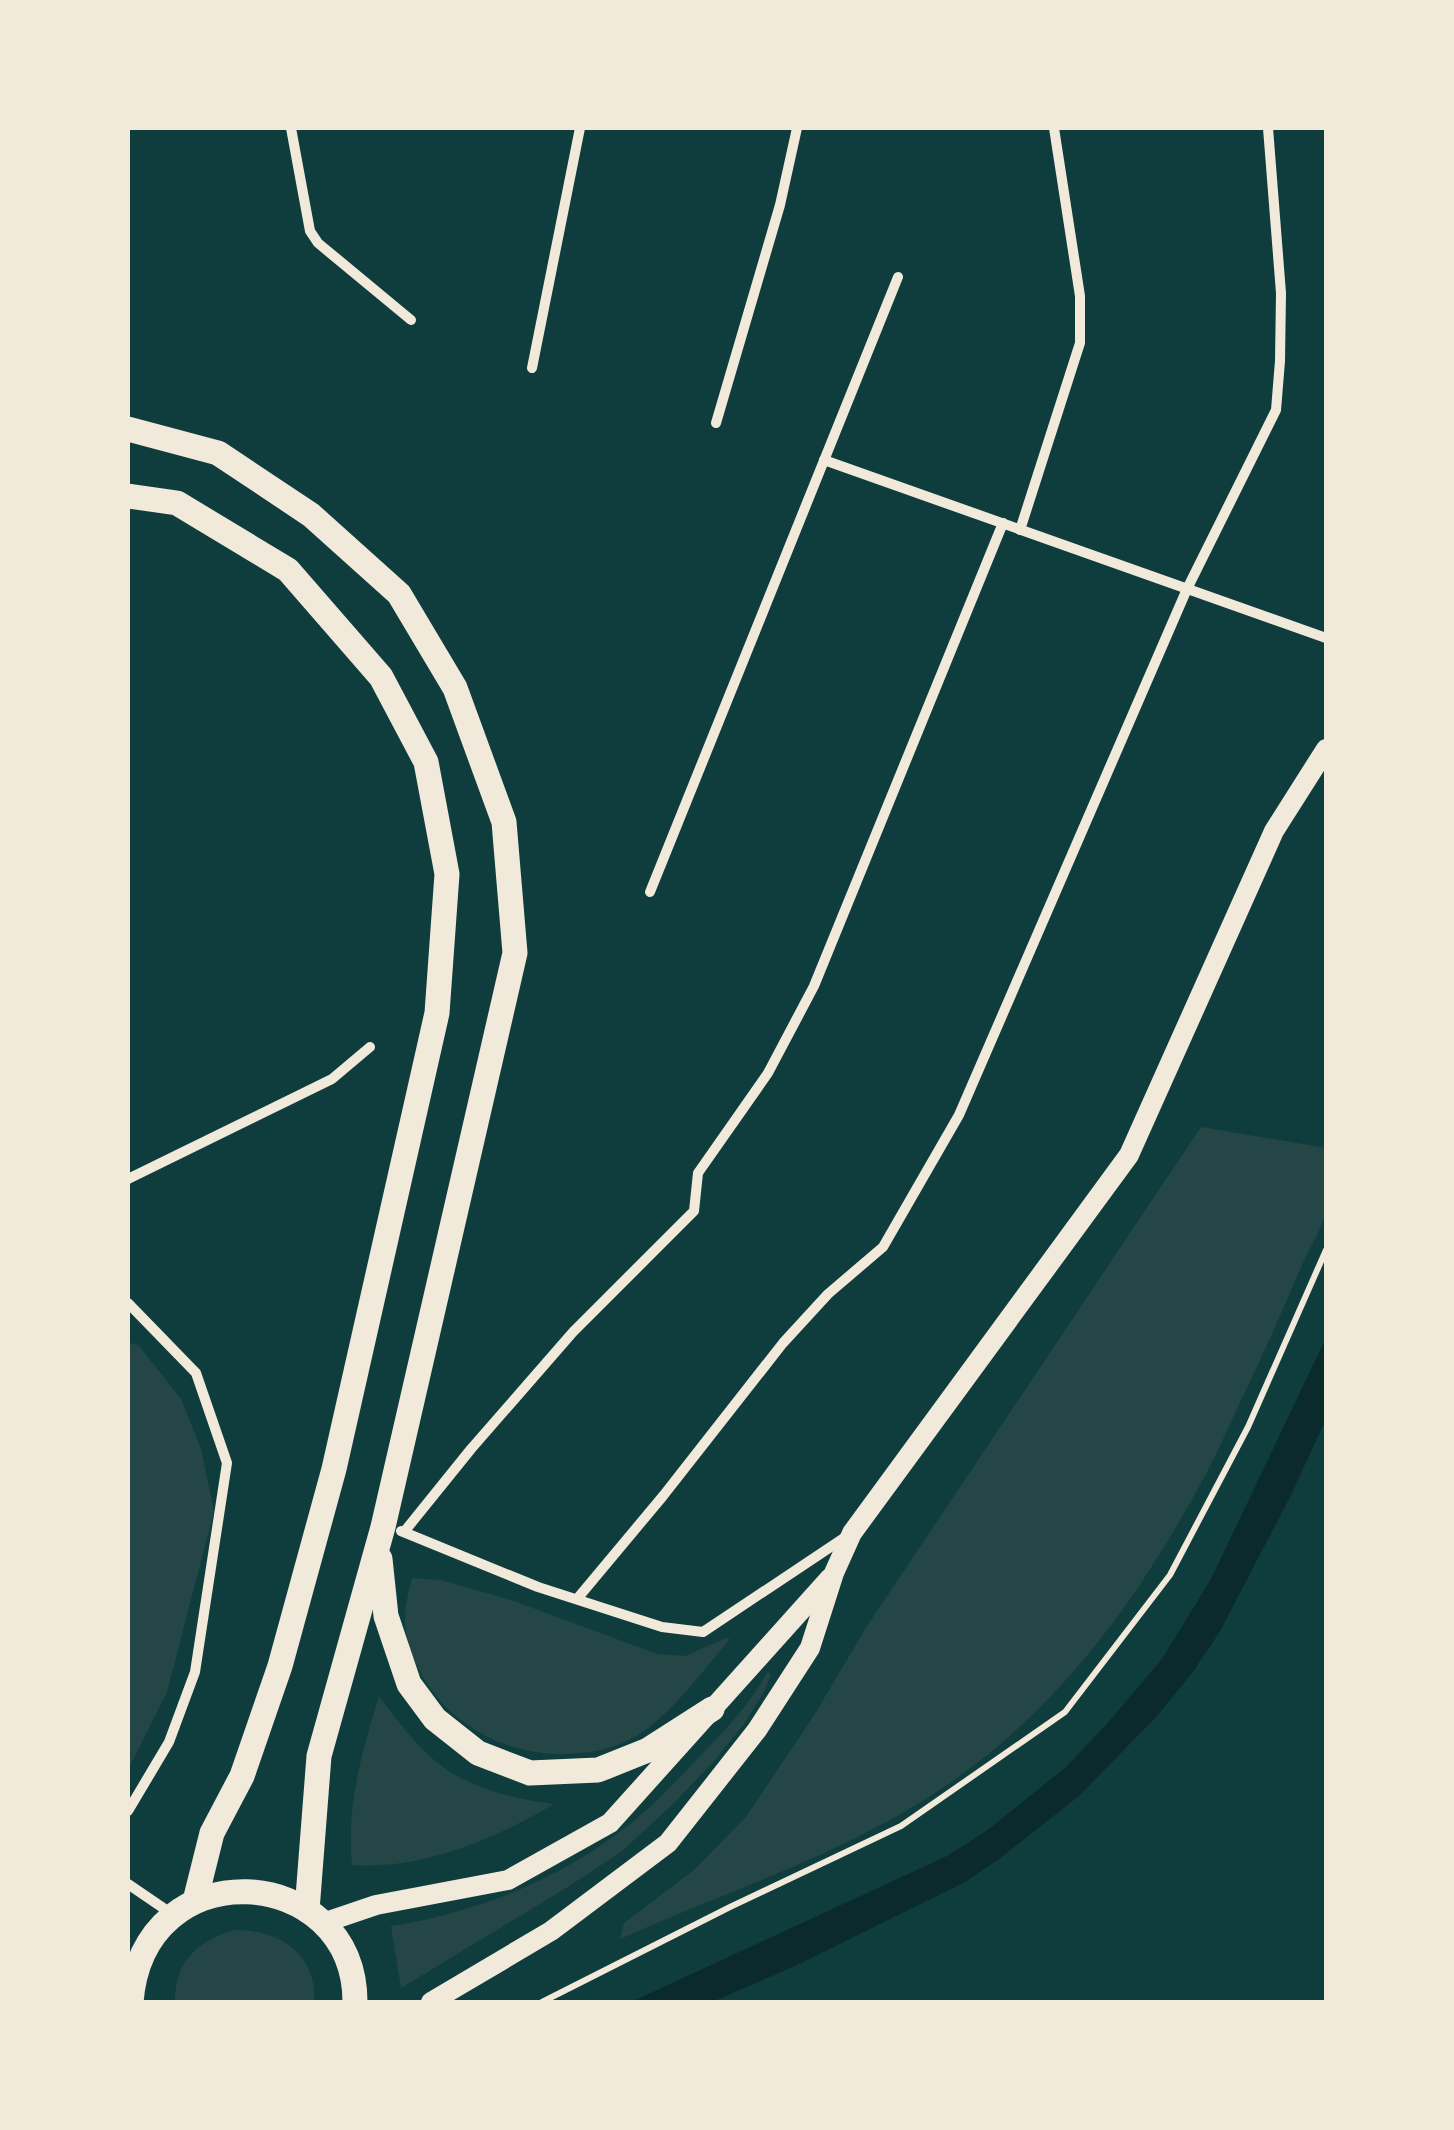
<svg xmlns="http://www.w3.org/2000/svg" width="1454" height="2130" font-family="Lato,sans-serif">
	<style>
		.green { fill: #244646 }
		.water { fill: #0a2a2b }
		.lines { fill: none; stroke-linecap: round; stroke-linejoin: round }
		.path { stroke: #f1e9da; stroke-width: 6 }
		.minor { stroke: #f1e9da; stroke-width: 10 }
		.secondary { stroke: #f1e9da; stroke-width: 20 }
		.primary { stroke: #f1e9da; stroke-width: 25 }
	</style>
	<rect width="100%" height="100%" fill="#0f3d3e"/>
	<g class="green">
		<path d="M 1201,1127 L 1326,1148 C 1327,1168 1330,1190 1326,1209 C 1323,1227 1310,1248 1302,1265 C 1283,1309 1264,1353 1243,1396 C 1229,1426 1216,1456 1200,1485 C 1126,1620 1039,1734 904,1812 C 814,1864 714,1897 620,1939 L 624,1923 L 694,1870 L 746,1817 L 813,1717 L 867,1626 Z"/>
		<path d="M 128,1342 L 139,1346 L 181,1399 L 201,1449 L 214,1511 L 167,1692 L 128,1770 Z"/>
		<path d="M 412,1578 L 441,1580 L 511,1600 L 657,1654 L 685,1656 L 726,1638 L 730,1639 C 702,1671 666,1723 627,1741 C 609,1750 588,1753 568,1754 C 495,1757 425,1711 407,1638 C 402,1618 407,1598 412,1578 Z"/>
		<path d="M 767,1673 L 771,1673 L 765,1690 L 744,1724 L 715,1760 L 672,1805 L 621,1852 L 566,1888 L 401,1988 L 391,1926 C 480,1912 563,1878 634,1821 C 658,1801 679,1778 700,1756 C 725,1731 750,1704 767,1673 Z"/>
		<path d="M 379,1696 C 398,1721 417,1748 443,1767 C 473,1789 518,1800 554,1804 C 495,1839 422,1870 352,1865 C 346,1807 362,1751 379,1696 Z"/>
		<path d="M 234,1930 C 278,1930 317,1952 314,2002 L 175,2002 C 174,1962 198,1941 234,1930 Z"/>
	</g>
	<path class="water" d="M 1326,1338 L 1326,1419 L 1289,1499 L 1219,1633 L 1192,1673 L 1157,1716 L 1079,1796 L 999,1859 L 965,1882 L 795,1966 L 712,2002 L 631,2002 L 947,1856 L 985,1832 L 1066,1767 L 1105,1726 L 1162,1659 L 1211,1579 Z"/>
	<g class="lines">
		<path class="path" d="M 542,2002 L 730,1907 L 901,1826 L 1065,1712 L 1170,1575 L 1248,1427 L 1326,1250"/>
		<g class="minor">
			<path d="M 291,128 L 310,231 L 318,243 L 411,320"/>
			<path d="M 532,368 L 580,128"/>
			<path d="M 716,423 L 780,205 L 797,128"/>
			<path d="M 824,460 L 1326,638"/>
			<path d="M 1020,530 L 1080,343 L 1080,296 L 1054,128"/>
			<path d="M 650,892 L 898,277"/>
			<path d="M 128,1179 L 332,1079 L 370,1047"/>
			<path d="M 128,1303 L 196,1373 L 227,1463 L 195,1672 L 169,1742 L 128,1811"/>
			<path d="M 401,1531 L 538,1587 L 662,1627 L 703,1632 L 847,1536"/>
			<path d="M 404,1532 L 471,1449 L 573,1332 L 694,1211 L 698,1173 L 768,1073 L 814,986 L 1003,523"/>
			<path d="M 577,1599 L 663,1496 L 783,1343 L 828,1294 L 883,1247 L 959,1115 L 1187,589 L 1276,410 L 1280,361 L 1281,293 L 1268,128"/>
			<path d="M 128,1884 L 172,1914"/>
		</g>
		<g class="secondary">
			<path d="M 323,1923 L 376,1905 L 508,1880 L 610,1823 L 830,1578"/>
			<path d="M 431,2002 L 551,1931 L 668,1843 L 757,1730 L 810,1648 L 834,1573 L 852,1533 L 1129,1155 L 1274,831 L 1326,749"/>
		</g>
		<g class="primary">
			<path d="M 128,429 L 218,453 L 311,515 L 399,594 L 455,688 L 504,822 L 515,953 L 383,1527 L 319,1756 L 307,1910"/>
			<path d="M 128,496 L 177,503 L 288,570 L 381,677 L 426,762 L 447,874 L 437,1013 L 334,1469 L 280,1666 L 242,1776 L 212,1833 L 195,1901"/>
			<path d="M 380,1559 L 386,1616 L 409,1684 L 435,1719 L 478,1753 L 530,1773 L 598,1770 L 648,1750 L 712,1709"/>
			<path d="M 131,2002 C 143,1847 355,1863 355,2002"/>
		</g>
	</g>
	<rect width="1454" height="2130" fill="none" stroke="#f1e9da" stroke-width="260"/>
</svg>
